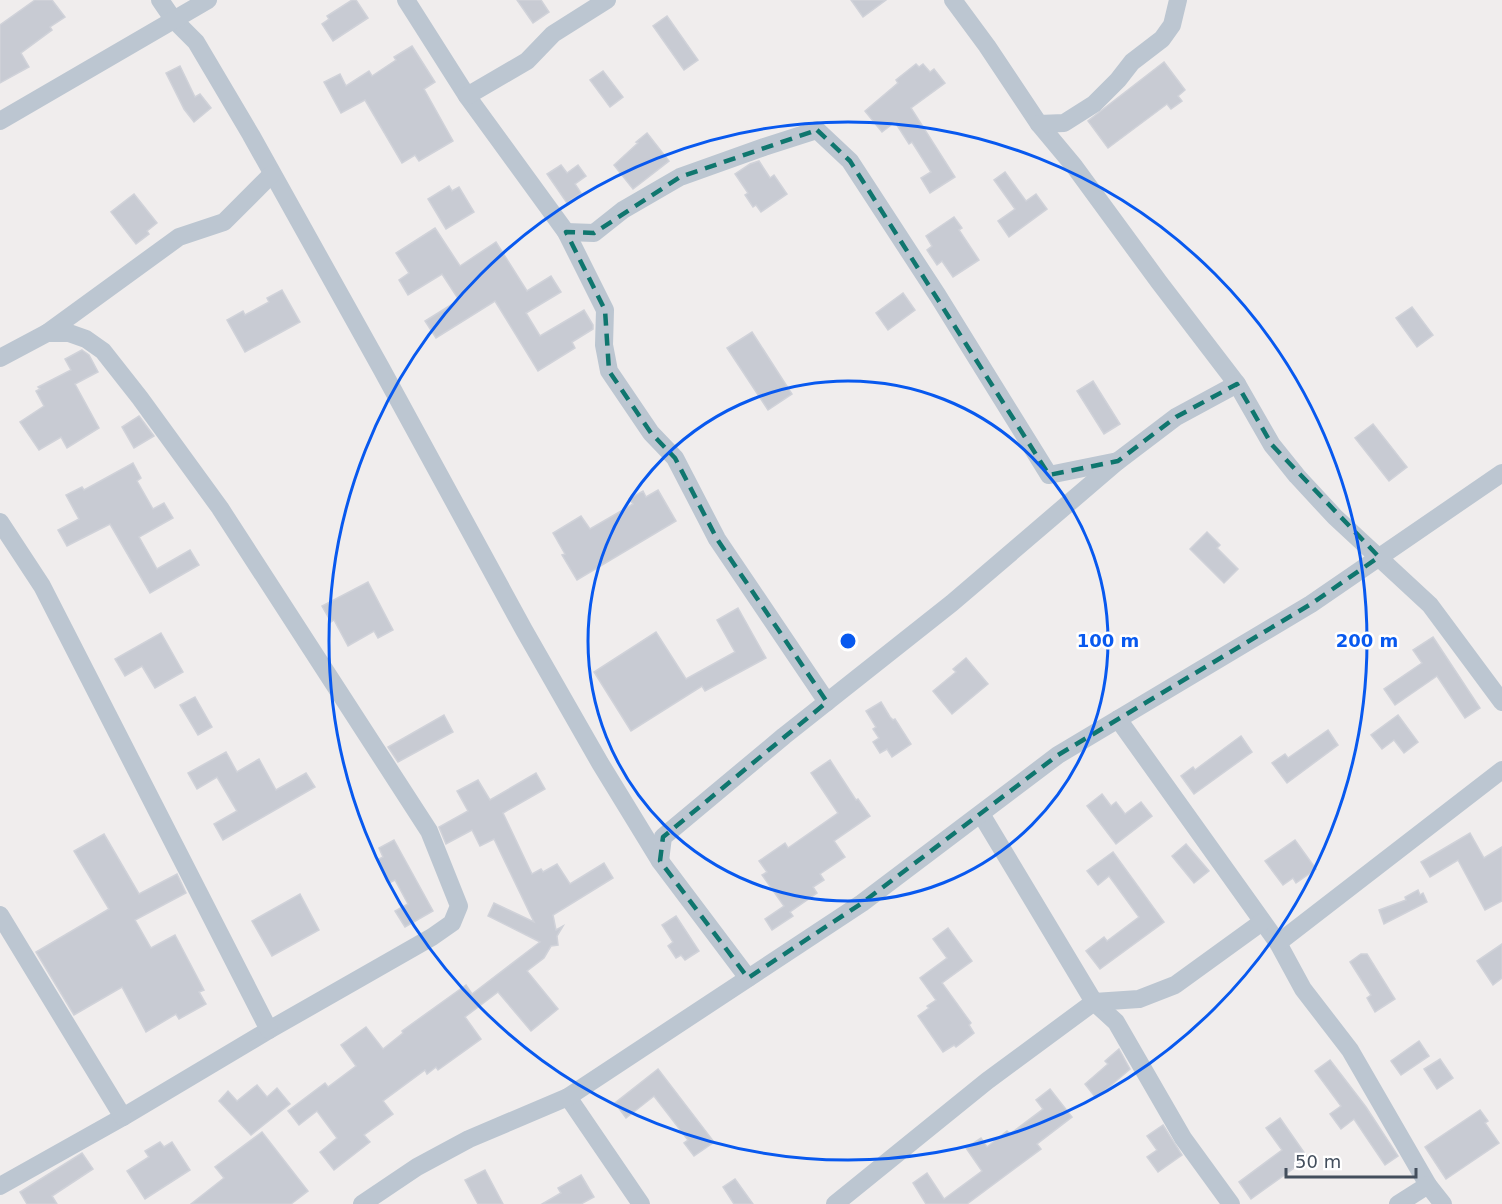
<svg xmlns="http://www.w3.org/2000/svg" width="1502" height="1204" font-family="'DejaVu Sans',sans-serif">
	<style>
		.building { fill: #c8cbd3; stroke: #d0d2d9; stroke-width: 1.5 }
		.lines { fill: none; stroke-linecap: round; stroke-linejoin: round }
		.minor { stroke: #bcc6d1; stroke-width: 18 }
		.marked { fill: none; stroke: #0f766e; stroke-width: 4.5; stroke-dasharray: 12 8; stroke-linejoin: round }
		.ring { fill: none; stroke: #0859ef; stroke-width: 3 }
		.centre { fill: #0859ef; stroke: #fff; stroke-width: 3 }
		.ring-label { font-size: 18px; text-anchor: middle; font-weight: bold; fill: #0859ef; stroke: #fff; stroke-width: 5; stroke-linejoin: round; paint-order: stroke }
	</style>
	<rect width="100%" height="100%" fill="#f0eded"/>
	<g class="building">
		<path d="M 35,0 L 52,0 L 65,17 L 50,27 L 52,30 L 21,53 L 29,67 L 0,83 L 0,25 Z"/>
		<path d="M 352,0 L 356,0 L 368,18 L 333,41 L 322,24 L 329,19 L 327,16 Z"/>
		<path d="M 517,0 L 541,0 L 549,12 L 533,23 Z"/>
		<path d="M 851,0 L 886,0 L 863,17 Z"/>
		<path d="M 667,16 L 698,60 L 684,70 L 653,26 Z"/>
		<path d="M 412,46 L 435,82 L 424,89 L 453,141 L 419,161 L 415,155 L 402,163 L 365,100 L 341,113 L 324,82 L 340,74 L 346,86 L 369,71 L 372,76 L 396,60 L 394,57 Z"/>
		<path d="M 1164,62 L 1185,90 L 1178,96 L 1182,101 L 1171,109 L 1167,104 L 1108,148 L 1088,121 Z"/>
		<path d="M 916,64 L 919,67 L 923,64 L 930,72 L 934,69 L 945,83 L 911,108 L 955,177 L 930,193 L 921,178 L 931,172 L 912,142 L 909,144 L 895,122 L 882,132 L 865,111 L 898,83 L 896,80 Z"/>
		<path d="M 180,66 L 195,97 L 200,94 L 211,108 L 194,122 L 184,109 L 166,73 Z"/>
		<path d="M 603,71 L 623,97 L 610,107 L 590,80 Z"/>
		<path d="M 647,133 L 669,161 L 633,189 L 614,165 L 638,143 L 636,142 Z"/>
		<path d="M 759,161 L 770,178 L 774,175 L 787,194 L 761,212 L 756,205 L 753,207 L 745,195 L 748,193 L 735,174 L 750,164 Z"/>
		<path d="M 561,165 L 567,173 L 578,165 L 586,176 L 575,184 L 581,193 L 567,203 L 547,174 Z"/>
		<path d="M 1005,172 L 1026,201 L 1036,194 L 1047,209 L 1009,237 L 998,221 L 1015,209 L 994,180 Z"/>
		<path d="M 449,186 L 452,191 L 459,187 L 474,212 L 446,229 L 428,199 Z"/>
		<path d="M 134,194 L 157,223 L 147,231 L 149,234 L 136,244 L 111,212 Z"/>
		<path d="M 954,217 L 962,228 L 959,230 L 979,260 L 953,277 L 942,261 L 937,265 L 927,250 L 932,246 L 926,236 Z"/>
		<path d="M 435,228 L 460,266 L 496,242 L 527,291 L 551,276 L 561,292 L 526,313 L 540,336 L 584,310 L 593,325 L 593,329 L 572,342 L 575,348 L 538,371 L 495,301 L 436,338 L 425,321 L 459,300 L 442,274 L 408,295 L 399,280 L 409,273 L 396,253 Z"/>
		<path d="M 282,290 L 300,322 L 245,352 L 227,320 L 243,311 L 245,315 L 269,302 L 267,298 Z"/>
		<path d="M 903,293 L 915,310 L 888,330 L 876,313 Z"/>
		<path d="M 1412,307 L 1433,335 L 1417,347 L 1396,318 Z"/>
		<path d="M 752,332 L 792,394 L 768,410 L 727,348 Z"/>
		<path d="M 82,350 L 89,355 L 98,372 L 75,384 L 99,428 L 67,448 L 61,437 L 39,450 L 20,422 L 44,406 L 36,391 L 40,389 L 38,387 L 71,370 L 65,359 Z"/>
		<path d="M 1093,381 L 1120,424 L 1104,434 L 1077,391 Z"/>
		<path d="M 139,416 L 154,436 L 134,448 L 122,427 Z"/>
		<path d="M 1373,424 L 1407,467 L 1389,481 L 1355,438 Z"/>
		<path d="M 133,463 L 141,478 L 137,481 L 153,509 L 164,503 L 173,518 L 139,537 L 157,569 L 190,550 L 199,565 L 150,593 L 110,524 L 67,546 L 58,530 L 79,519 L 66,495 L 82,487 L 84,490 Z"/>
		<path d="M 658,490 L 676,521 L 577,580 L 562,555 L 565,554 L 553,533 L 581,516 L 590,529 L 633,504 L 629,499 L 643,491 L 646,497 Z"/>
		<path d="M 1207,532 L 1220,545 L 1217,548 L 1238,569 L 1224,583 L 1190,549 Z"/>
		<path d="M 368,582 L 393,630 L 378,638 L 374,631 L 348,646 L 334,620 L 331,622 L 322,606 Z"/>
		<path d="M 738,608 L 766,658 L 705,691 L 702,686 L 631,731 L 594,672 L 656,632 L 686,679 L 735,652 L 717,620 Z"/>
		<path d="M 161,633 L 183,672 L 155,688 L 142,666 L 125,676 L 115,659 Z"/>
		<path d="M 1433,637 L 1480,708 L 1465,718 L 1437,676 L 1395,705 L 1384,689 L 1422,663 L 1413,650 Z"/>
		<path d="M 966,658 L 988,684 L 952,714 L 933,691 L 956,672 L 953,669 Z"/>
		<path d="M 195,697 L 212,727 L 198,735 L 180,705 Z"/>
		<path d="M 881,702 L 890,717 L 893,720 L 895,719 L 911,744 L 892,757 L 887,749 L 880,753 L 873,742 L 879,738 L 873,729 L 876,727 L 866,711 Z"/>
		<path d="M 444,715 L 453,732 L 398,762 L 388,747 Z"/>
		<path d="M 1398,715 L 1418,742 L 1404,753 L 1394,740 L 1382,749 L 1371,735 Z"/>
		<path d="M 1328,730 L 1338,745 L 1287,783 L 1272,763 L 1285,754 L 1288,758 Z"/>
		<path d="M 1241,736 L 1252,752 L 1194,794 L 1181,776 L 1193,767 L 1195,770 Z"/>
		<path d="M 226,752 L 237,772 L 259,759 L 276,790 L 306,773 L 315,787 L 223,840 L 214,824 L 237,811 L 217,777 L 197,789 L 188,773 Z"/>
		<path d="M 830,760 L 856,800 L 858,799 L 870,816 L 834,841 L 845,857 L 820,874 L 824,880 L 813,887 L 817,893 L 790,912 L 793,916 L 772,930 L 765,919 L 784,906 L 762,875 L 767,872 L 759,861 L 785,843 L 788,848 L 838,813 L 811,773 Z"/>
		<path d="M 536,773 L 545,789 L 503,813 L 532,874 L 541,869 L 543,872 L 557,864 L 570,884 L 604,863 L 613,878 L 553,915 L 556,930 L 563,926 L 557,936 L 558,945 L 551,946 L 544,958 L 527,971 L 558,1009 L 531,1031 L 498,992 L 465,1017 L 481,1039 L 438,1070 L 436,1067 L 427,1074 L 425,1070 L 383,1101 L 393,1114 L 364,1135 L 370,1142 L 334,1170 L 320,1152 L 337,1138 L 317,1111 L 299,1125 L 288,1111 L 325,1083 L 328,1087 L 356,1066 L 341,1045 L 366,1027 L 383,1049 L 403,1033 L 402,1031 L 466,985 L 472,994 L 540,942 L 488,916 L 494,903 L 534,922 L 494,839 L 480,846 L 472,830 L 446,844 L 439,827 L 468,811 L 457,791 L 478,780 L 490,800 Z"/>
		<path d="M 1102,794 L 1111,806 L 1116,802 L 1125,814 L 1141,802 L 1152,816 L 1116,844 L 1087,806 Z"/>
		<path d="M 1470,833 L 1484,858 L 1502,847 L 1502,901 L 1485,910 L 1458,860 L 1430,877 L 1421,862 Z"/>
		<path d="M 104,834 L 139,894 L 177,874 L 186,893 L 135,920 L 151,948 L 175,935 L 204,990 L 199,992 L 206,1004 L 179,1019 L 176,1014 L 146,1032 L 122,987 L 74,1015 L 36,952 L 109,909 L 74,851 Z"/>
		<path d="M 394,840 L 433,911 L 405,927 L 395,911 L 408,904 L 395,880 L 389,883 L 377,860 L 383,857 L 379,848 Z"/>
		<path d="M 1295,840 L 1316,869 L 1296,883 L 1293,878 L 1283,885 L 1265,861 Z"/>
		<path d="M 1186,844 L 1209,871 L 1194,883 L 1172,856 Z"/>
		<path d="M 1113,852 L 1164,922 L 1100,969 L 1086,951 L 1104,937 L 1107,941 L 1139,917 L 1109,876 L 1098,885 L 1087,871 Z"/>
		<path d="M 1418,890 L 1420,895 L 1423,893 L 1427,902 L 1384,924 L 1379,910 L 1406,900 L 1405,897 Z"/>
		<path d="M 300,894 L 319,930 L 272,956 L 252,921 Z"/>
		<path d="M 676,916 L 699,951 L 685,960 L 681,955 L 676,958 L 668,946 L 673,942 L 662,925 Z"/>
		<path d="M 948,928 L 972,961 L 942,983 L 971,1023 L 969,1025 L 974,1033 L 956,1047 L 954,1045 L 943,1052 L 918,1016 L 929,1008 L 927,1006 L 936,1000 L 920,978 L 947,958 L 933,939 Z"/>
		<path d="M 1502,944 L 1502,978 L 1493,985 L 1477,961 Z"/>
		<path d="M 1361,954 L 1367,954 L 1395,999 L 1375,1012 L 1367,998 L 1371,995 L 1350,962 Z"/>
		<path d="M 1419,1041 L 1429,1056 L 1401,1075 L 1391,1061 Z"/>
		<path d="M 1119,1049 L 1130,1069 L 1096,1098 L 1085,1084 L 1108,1064 L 1105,1061 Z"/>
		<path d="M 1440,1059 L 1453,1078 L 1437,1089 L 1424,1069 Z"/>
		<path d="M 1330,1060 L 1366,1107 L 1398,1156 L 1385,1165 L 1354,1119 L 1341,1129 L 1330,1114 L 1341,1106 L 1315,1071 Z"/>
		<path d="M 658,1069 L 714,1142 L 694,1156 L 684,1143 L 688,1140 L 654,1096 L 626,1118 L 615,1103 Z"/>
		<path d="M 257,1085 L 267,1097 L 277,1088 L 290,1104 L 251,1135 L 219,1101 L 228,1091 L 237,1101 Z"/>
		<path d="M 1050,1089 L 1072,1117 L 1037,1144 L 1041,1149 L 967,1204 L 926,1204 L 913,1183 L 927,1173 L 944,1199 L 982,1171 L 966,1148 L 981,1138 L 987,1147 L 1007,1131 L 1010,1134 L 1043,1109 L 1036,1100 Z"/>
		<path d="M 1480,1110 L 1488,1121 L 1485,1123 L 1499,1143 L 1446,1179 L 1425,1147 Z"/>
		<path d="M 1280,1118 L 1308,1158 L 1251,1199 L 1239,1182 L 1282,1150 L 1266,1128 Z"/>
		<path d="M 1163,1125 L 1182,1155 L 1158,1172 L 1147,1157 L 1157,1150 L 1147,1136 Z"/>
		<path d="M 262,1132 L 308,1191 L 291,1204 L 191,1204 L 224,1178 L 215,1167 Z"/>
		<path d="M 160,1142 L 164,1147 L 172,1142 L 190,1170 L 145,1199 L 127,1171 L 149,1157 L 145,1151 Z"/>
		<path d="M 82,1153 L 93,1169 L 52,1196 L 57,1204 L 27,1204 L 20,1192 Z"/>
		<path d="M 485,1170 L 503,1204 L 478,1204 L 465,1180 Z"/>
		<path d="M 581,1175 L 594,1197 L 581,1204 L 542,1204 L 561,1193 L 558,1188 Z"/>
		<path d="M 735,1179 L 753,1204 L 734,1204 L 723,1187 Z"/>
	</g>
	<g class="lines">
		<g class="minor">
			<path d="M 160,0 L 173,19 L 196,42 L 251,135 L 381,368 L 524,630 L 600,763 L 660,861 L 748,978"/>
			<path d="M 406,0 L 467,96 L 566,232 L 605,310 L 604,345 L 609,371 L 651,433 L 675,458 L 717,539 L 827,702"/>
			<path d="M 953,0 L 987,46 L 1039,124 L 1074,166 L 1159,282 L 1237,384 L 1272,445 L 1297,476 L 1335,517 L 1430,605 L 1502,702"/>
			<path d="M 467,96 L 527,61 L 553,34 L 607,0"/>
			<path d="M 0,121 L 208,0"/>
			<path d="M 1039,124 L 1064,123 L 1094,104 L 1118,80 L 1132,62 L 1162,39 L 1172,25 L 1178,0"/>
			<path d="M 566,232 L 594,233 L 623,210 L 680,177 L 764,147 L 817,130 L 850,161 L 938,296 L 1049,475 L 1118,461"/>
			<path d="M 47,333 L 179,237 L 224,222 L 272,174"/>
			<path d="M 0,358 L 47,333 L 69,333 L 86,339 L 103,351 L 140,398 L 220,508 L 429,831 L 459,906 L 452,923 L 432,937 L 269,1030 L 123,1117 L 0,1186"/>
			<path d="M 0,522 L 42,586 L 269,1030"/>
			<path d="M 1118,719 L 1278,943 L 1303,989 L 1350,1050 L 1428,1185 L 1443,1204"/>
			<path d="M 981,814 L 1094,1002 L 1116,1022 L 1183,1138 L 1231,1204"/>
			<path d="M 660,861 L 663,837 L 784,736 L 952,603 L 1118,461 L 1176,417 L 1237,384"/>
			<path d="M 0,915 L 123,1117"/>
			<path d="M 1278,943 L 1502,770"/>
			<path d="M 568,1097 L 641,1204"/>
			<path d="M 362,1204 L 417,1167 L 469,1139 L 568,1097 L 862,903 L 1058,755 L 1311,604 L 1502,473"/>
			<path d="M 835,1204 L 987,1081 L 1094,1002 L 1139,999 L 1175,985 L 1262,922"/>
			<path d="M 1398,1204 L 1428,1185"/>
		</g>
	</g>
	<path class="marked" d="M 817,130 L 850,161 L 1049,475 L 1118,461 L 1176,417 L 1237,384 L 1272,445 L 1379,557 L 1311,604 L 1058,755 L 862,903 L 748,978 L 660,861 L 663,837 L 827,702 L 717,539 L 675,458 L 651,433 L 609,371 L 605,310 L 566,232 L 594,233 L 680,177 Z"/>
	<g class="ring">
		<circle cx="848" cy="641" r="260"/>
		<circle cx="848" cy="641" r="519"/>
	</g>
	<circle cx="848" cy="641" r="9" class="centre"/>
	<g class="ring-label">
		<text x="1108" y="647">100 m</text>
		<text x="1367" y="647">200 m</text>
	</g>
	<path d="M1286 1168v9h130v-9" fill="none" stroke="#434e5c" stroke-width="3"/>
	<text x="1295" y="1168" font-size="18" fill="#434e5c" stroke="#ffffff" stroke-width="4.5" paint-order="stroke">50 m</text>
</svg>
